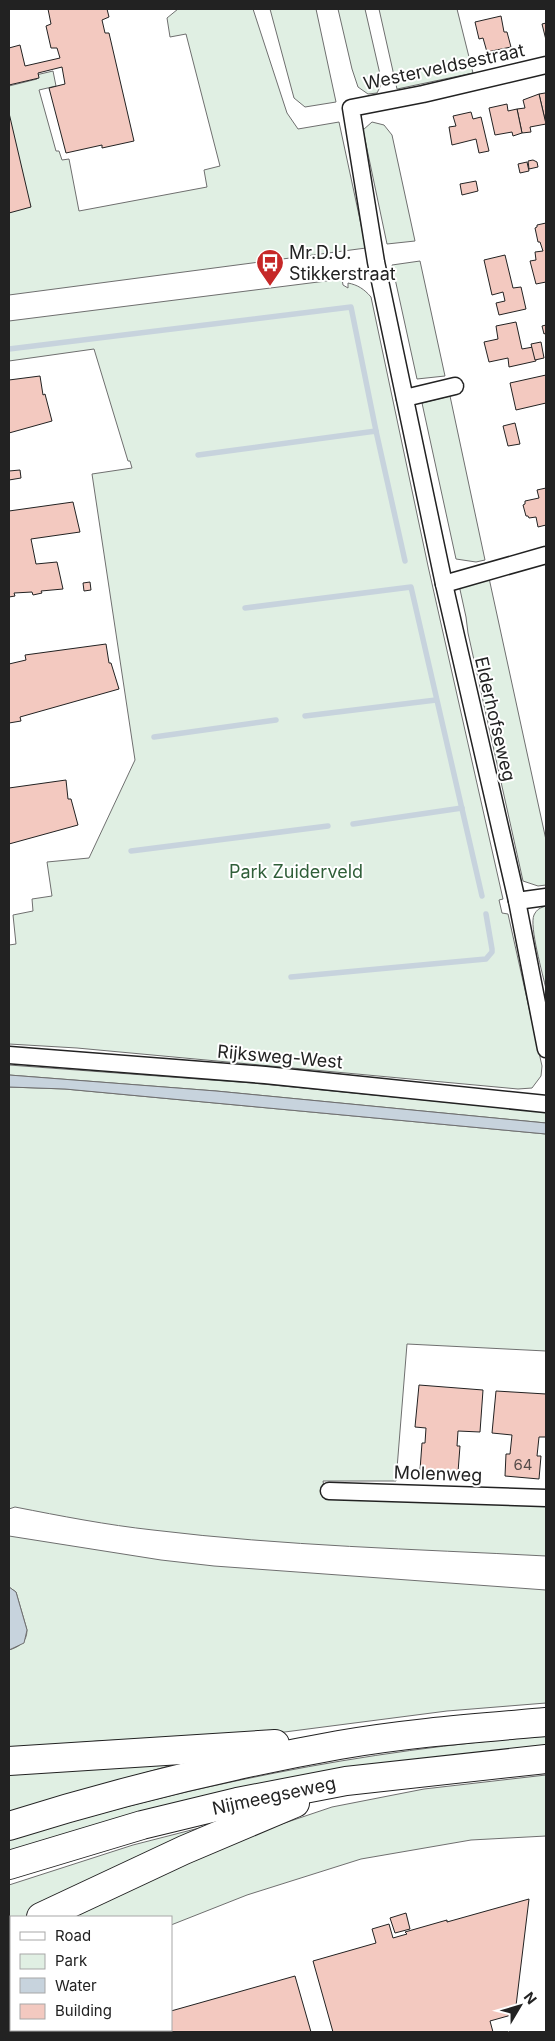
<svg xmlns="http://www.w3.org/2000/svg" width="555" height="2041" font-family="Inter,sans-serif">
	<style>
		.green { fill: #e0efe3; stroke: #6f6f6f }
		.water { fill: #c7d3dd; stroke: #6f6f6f }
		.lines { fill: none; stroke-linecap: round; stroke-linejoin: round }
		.stream { stroke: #c7d3dd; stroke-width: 5.5 }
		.building { fill: #f3c9c0; stroke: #222 }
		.street-casing { stroke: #222; stroke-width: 19 }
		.highway-casing { stroke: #222; stroke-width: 30 }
		.street { stroke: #fff; stroke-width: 16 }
		.highway { stroke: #fff; stroke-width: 28 }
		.labels { text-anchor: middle; stroke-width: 4; stroke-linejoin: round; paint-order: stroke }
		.number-label { font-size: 15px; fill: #564c4a }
		.street-label { font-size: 18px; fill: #222; stroke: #fff }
		.poi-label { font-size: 18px; fill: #222; stroke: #fff; text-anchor: start }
		.park-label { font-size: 18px; fill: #2f5e38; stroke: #fff }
	</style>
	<rect width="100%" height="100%" fill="#fff"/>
	<g class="green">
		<path d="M 178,9 L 253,9 L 287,113 L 298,129 L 339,122 L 366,248 L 9,295 L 9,212 L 19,209 L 9,154 L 9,86 L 37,79 L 36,75 L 53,71 L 56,86 L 39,90 L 56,151 L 59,151 L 62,160 L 69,159 L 79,211 L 207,187 L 204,170 L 220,166 L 186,34 L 170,37 L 167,18 Z"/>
		<path d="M 270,9 L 316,9 L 336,102 L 305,107 L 294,98 Z"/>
		<path d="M 338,9 L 365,9 L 382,83 L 377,93 L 368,94 L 358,87 L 352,69 Z"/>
		<path d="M 379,9 L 457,9 L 473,73 L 397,89 Z"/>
		<path d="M 372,122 L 384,125 L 392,135 L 415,241 L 387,244 L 363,130 Z"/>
		<path d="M 420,261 L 445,376 L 417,379 L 392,265 Z"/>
		<path d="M 342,279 L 343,285 L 348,288 L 348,283 C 358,285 364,289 371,297 L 428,566 L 503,899 L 499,900 L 502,913 L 508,914 L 542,1066 L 541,1076 L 532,1088 L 518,1089 L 77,1048 L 9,1044 L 9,945 L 16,944 L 13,915 L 33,911 L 32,899 L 52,896 L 47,862 L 89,858 L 135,760 L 92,474 L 132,468 L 130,461 L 128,461 L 94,349 L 9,361 L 9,321 Z"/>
		<path d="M 450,396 L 485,560 L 476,562 L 456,559 L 422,403 Z"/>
		<path d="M 489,578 L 546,840 L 546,885 L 538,886 L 523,881 L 468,633 L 466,617 L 459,585 Z"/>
		<path d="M 546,906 L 546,989 C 543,975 529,926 534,915 C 537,909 540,908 546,906 Z"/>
		<path d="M 9,1065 L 252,1083 L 546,1112 L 546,1123 L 216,1091 L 9,1075 Z"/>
		<path d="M 9,1087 L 65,1089 L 546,1134 L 546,1351 L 407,1344 L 396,1481 L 323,1481 L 326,1499 L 405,1500 L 546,1504 L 546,1556 C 415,1549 284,1546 153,1530 C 107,1525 61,1516 15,1507 L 9,1509 Z"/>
		<path d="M 9,1536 L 161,1560 L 214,1566 L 546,1590 L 546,1703 L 447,1711 L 277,1733 L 98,1741 L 9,1749 L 9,1650 C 19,1647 27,1642 27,1630 L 16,1592 L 9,1587 Z"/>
		<path d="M 546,1736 L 546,1747 L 166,1806 L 9,1851 L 9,1840 C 185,1786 363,1750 546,1736 Z"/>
		<path d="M 203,1756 L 9,1812 L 9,1770 Z"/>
		<path d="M 546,1775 L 546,1836 L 471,1840 L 361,1859 L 247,1895 L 171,1925 L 171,1917 L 67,1917 L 246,1836 L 332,1807 L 424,1789 Z"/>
		<path d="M 242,1817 L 31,1917 L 11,1917 L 11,1926 L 9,1928 L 9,1885 L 133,1845 Z"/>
		<path d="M 11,1943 L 11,2002 L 9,2004 L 9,1944 Z"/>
	</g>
	<g class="water">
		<path d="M 9,1075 L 216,1091 L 546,1123 L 546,1134 L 65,1089 L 9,1087 Z"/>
		<path d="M 9,1587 L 16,1592 L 27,1630 L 24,1643 L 9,1650 Z"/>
	</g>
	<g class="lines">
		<g class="stream">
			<path d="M 9,349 L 351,307 L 376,431"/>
			<path d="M 198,455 L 376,431 L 405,561"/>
			<path d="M 245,608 L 411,587 L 482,896"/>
			<path d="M 305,716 L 436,700"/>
			<path d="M 154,737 L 276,720"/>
			<path d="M 353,824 L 462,808"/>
			<path d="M 131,851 L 328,826"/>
			<path d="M 291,977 L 486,959 L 492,952 L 492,949 L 486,914"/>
		</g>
	</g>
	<g class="building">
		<path d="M 48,9 L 107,9 L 109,17 L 102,20 L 105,33 L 109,33 L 134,141 L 102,148 L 102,145 L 66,153 L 49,88 L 65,84 L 62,67 L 38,73 L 39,78 L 9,85 L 9,48 L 20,45 L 25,66 L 60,58 L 57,48 L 51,48 L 46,26 L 51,24 Z"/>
		<path d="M 501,16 L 504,32 L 507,32 L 511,47 L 487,52 L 483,38 L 479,39 L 475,22 Z"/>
		<path d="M 546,23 L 546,40 L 542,24 Z"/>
		<path d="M 545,93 L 546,93 L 546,124 L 539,94 Z"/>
		<path d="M 539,94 L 546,124 L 530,127 L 531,132 L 522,133 L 517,109 L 525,108 L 523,100 Z"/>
		<path d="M 507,104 L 508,111 L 517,109 L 522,133 L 513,136 L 512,132 L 495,135 L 489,108 Z"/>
		<path d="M 471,112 L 473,119 L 481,117 L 489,151 L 479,153 L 476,139 L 452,145 L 449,127 L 456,126 L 453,116 Z"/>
		<path d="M 9,113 L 31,207 L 9,213 Z"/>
		<path d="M 533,160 L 537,162 L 538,167 L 529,169 L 528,161 Z"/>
		<path d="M 527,162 L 529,171 L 520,173 L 518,164 Z"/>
		<path d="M 476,181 L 478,191 L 462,195 L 460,184 Z"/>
		<path d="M 546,223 L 546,282 L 536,284 L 530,261 L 536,260 L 535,252 L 543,251 L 540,242 L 538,242 L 535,228 L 537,227 L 537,225 Z"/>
		<path d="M 505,255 L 513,288 L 521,287 L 526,309 L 499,315 L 496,303 L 505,301 L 503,292 L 492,295 L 484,260 Z"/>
		<path d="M 516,322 L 522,349 L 533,347 L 536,361 L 509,367 L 508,358 L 489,362 L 484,342 L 498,339 L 496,326 Z"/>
		<path d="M 546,325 L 546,333 L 544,334 L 542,326 Z"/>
		<path d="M 541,342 L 544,358 L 535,360 L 531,344 Z"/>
		<path d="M 546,375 L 546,403 L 516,410 L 510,383 Z"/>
		<path d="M 40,376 L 43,395 L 45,394 L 52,421 L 9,433 L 9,380 Z"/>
		<path d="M 515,423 L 520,444 L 508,446 L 503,426 Z"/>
		<path d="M 20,470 L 21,478 L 9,480 L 9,471 Z"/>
		<path d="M 546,488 L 546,525 L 538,527 L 536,517 L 529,518 L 528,516 L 526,516 L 523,505 L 525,504 L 525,501 L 539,498 L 537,490 Z"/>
		<path d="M 73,502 L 80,532 L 31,539 L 36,564 L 57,562 L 63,589 L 41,591 L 42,593 L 33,595 L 32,592 L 14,593 L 15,596 L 9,597 L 9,511 Z"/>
		<path d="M 90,582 L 91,590 L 84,591 L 83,583 Z"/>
		<path d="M 106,644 L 109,663 L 111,663 L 119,689 L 20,717 L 21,721 L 9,723 L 9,664 L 26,660 L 25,655 Z"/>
		<path d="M 66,780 L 68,799 L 71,799 L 78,825 L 9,844 L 9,788 Z"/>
		<path d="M 419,1385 L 483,1390 L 480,1432 L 458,1431 L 457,1446 L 460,1446 L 458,1472 L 420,1470 L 422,1443 L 425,1443 L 426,1428 L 415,1427 Z"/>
		<path d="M 496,1391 L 546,1394 L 546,1437 L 539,1437 L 537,1456 L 541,1456 L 539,1479 L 505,1476 L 506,1454 L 510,1454 L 512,1435 L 492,1433 Z"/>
		<path d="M 529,1899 L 515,2014 L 490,2021 L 493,2032 L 333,2032 L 313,1961 L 376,1943 L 372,1929 L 389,1924 L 393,1938 L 407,1934 L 405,1932 L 447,1920 L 447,1922 Z"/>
		<path d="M 406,1913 L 410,1929 L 395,1933 L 390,1918 Z"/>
		<path d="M 295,1976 L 311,2032 L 110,2032 L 108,2030 L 171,2030 L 171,2011 Z"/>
	</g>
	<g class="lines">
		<defs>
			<g id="street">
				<path d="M 546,65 L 423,94 L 351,108 L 376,262 L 444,584 L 517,901 L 546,1049"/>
				<path d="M 405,398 L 455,386"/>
				<path d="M 444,584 L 546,555"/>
				<path d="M 517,901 L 546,897"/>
				<path d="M 9,1055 L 265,1075 L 546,1104"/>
				<path d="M 329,1491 L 546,1498"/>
			</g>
			<g id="highway">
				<path d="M 9,1761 L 275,1744"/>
				<path d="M 9,1826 C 117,1792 228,1765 339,1745 C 407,1733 478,1728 546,1722"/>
				<path d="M 9,1865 L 142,1825 L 237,1802 L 346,1781 L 546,1759"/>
				<path d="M 41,1917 L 184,1850 L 295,1803"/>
				<path d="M 9,1933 L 11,1932"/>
			</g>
		</defs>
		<use href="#street" class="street-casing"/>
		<use href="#highway" class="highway-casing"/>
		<use href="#street" class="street"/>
		<use href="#highway" class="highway"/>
	</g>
	<defs>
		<symbol id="bus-pin" viewBox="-11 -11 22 30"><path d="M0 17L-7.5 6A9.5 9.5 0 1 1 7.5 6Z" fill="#c62828" stroke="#fff"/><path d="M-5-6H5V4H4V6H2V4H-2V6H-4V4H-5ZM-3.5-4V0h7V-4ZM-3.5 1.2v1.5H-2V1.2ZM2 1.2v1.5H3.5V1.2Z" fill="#fff"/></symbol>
	</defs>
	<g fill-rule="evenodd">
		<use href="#bus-pin" x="254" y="247" width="32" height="43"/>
	</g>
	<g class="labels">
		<g class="number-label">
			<text x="523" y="1470">64</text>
		</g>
		<g class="street-label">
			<text transform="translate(444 67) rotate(-12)" y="6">Westerveldsestraat</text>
			<text transform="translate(495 719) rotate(77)" y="6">Elderhofseweg</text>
			<text transform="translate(280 1057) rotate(5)" y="6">Rijksweg-West</text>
			<text transform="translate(438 1474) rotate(2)" y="6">Molenweg</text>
			<text transform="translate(274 1796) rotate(-12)" y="6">Nijmeegseweg</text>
		</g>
		<g class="poi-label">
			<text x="289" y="259">Mr.D.U.<tspan x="289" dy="21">Stikkerstraat</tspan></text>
		</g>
		<g class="park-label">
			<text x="296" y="878">Park Zuiderveld</text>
		</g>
	</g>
	<rect width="555" height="2041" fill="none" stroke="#222222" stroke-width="20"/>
	<rect x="10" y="1916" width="162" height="115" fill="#ffffff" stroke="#a7a7a7"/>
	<rect x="20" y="1932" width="25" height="8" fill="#ffffff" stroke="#a7a7a7"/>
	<text x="55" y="1941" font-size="15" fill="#222222">Road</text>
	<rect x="20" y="1954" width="25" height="15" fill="#e0efe3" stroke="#a7a7a7"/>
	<text x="55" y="1966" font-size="15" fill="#222222">Park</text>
	<rect x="20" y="1978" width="25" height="15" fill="#c7d3dd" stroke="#a7a7a7"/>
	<text x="55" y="1991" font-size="15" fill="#222222">Water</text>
	<rect x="20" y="2004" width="25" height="15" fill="#f3c9c0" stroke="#a7a7a7"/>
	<text x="55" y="2016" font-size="15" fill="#222222">Building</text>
	<g transform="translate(520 2006) rotate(52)" stroke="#ffffff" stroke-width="4" paint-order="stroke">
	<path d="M0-4L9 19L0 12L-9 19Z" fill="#222222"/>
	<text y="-8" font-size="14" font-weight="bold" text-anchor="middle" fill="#222222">N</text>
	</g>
</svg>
